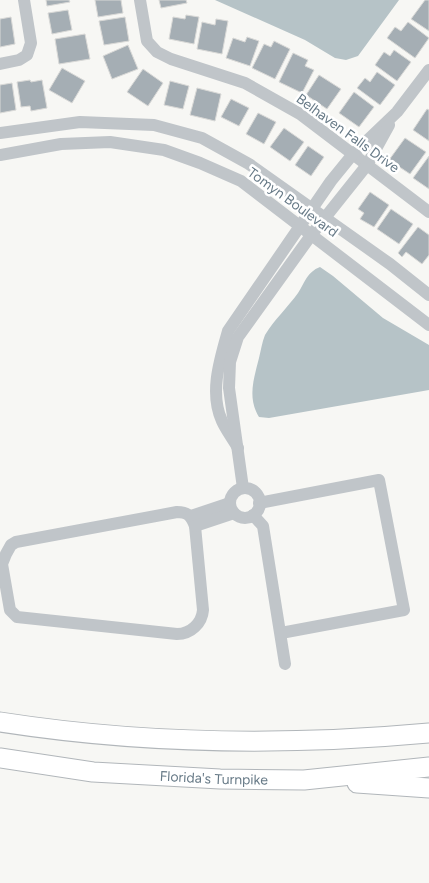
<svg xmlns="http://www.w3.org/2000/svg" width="429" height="883" font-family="Figtree,sans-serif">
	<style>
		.water { fill: #b6c3c7 }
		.building { fill: #a5aeb4; stroke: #d9d9d7 }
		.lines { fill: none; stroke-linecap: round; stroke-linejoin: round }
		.highway-casing { stroke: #b1b6ba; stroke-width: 21 }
		.minor { stroke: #c0c5c9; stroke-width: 12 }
		.highway { stroke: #fff; stroke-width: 19 }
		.labels { text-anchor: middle; stroke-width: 5; stroke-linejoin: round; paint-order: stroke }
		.street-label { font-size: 14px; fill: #667986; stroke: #fff }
	</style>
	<rect width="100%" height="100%" fill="#f7f7f4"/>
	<g class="water">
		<path d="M 215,0 L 399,0 L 358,56 L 346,60 L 335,58 L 305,40 Z"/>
		<path d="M 320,267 L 333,276 L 383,318 L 429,345 L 429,390 L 269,418 L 259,417 C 247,398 254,378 259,358 C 261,350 262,342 265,335 C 274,320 288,307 298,293 C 305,282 307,272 320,267 Z"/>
	</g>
	<g class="building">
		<path d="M 46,0 L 69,0 L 70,2 L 47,6 Z"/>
		<path d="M 95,0 L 121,0 L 123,13 L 98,17 Z"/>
		<path d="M 159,0 L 186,0 L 187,3 L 161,8 Z"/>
		<path d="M 425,0 L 429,0 L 429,31 L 411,19 Z"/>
		<path d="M 68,10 L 72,30 L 52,34 L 48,13 Z"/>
		<path d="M 186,15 L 199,17 L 194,44 L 169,39 L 173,17 L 185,19 Z"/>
		<path d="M 11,17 L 15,44 L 0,47 L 0,19 Z"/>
		<path d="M 125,17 L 129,41 L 104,45 L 99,21 Z"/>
		<path d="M 216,19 L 228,21 L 222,54 L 197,49 L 202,22 L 215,25 Z"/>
		<path d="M 408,22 L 429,38 L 415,58 L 387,38 L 395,27 L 401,31 Z"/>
		<path d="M 85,34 L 90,59 L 59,64 L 55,39 Z"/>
		<path d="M 247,37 L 259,41 L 250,66 L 226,58 L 233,38 L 245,42 Z"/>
		<path d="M 274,41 L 290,49 L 275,79 L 252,68 L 264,44 L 271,47 Z"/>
		<path d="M 128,45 L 138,69 L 112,79 L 103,56 Z"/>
		<path d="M 394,50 L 411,62 L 397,81 L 375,65 L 384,52 L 390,56 Z"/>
		<path d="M 293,53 L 308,60 L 305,66 L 314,70 L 302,93 L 279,82 Z"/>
		<path d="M 62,68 L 85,81 L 72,103 L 49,90 Z"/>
		<path d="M 143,69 L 163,83 L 148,106 L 127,92 Z"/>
		<path d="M 377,72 L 395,85 L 380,105 L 357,88 L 365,78 L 370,82 Z"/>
		<path d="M 319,75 L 341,89 L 327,109 L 306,95 Z"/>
		<path d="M 30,80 L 31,82 L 42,80 L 47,108 L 31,111 L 30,106 L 21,107 L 17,82 Z"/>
		<path d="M 170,81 L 189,86 L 183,109 L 164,105 Z"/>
		<path d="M 12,83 L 16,110 L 0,113 L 0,85 Z"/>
		<path d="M 197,88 L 221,94 L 215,121 L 190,115 Z"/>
		<path d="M 354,92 L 374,107 L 359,127 L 339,113 Z"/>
		<path d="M 231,99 L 249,108 L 239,126 L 221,117 Z"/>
		<path d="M 427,109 L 429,110 L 429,141 L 413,130 Z"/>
		<path d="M 258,113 L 276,122 L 264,144 L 246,134 Z"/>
		<path d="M 284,128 L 304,142 L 290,161 L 270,147 Z"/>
		<path d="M 405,138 L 426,152 L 410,174 L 389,160 Z"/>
		<path d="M 308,146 L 324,157 L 311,176 L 295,165 Z"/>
		<path d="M 429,156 L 429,189 L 413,178 Z"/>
		<path d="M 370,192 L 389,205 L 374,227 L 360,219 L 364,213 L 358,209 Z"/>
		<path d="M 391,209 L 413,224 L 399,244 L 377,229 Z"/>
		<path d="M 418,227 L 429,235 L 429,255 L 422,264 L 406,252 L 402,257 L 398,253 Z"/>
	</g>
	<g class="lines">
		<defs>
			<g id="highway">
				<path d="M 0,722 C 141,744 287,746 429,733"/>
				<path id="s1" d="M 0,758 L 93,772 L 220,779 L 304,780 L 429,767"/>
				<path d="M 357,783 L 429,788"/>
			</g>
		</defs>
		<use href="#highway" class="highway-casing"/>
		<g class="minor">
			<path d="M 140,0 L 147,41 L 157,52 L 171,59 L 245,83 L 300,114 L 429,212"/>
			<path d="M 0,64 L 19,60 L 27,55 L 31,43 L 24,0"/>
			<path d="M 0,133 L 80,122 L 154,125 L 202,138 L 249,164 L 390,264 L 429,295"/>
			<path d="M 0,155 L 61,144 L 110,142 L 164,150 L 200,163 L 241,181 L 429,325"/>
			<path d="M 238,448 C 233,439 226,430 222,421 C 209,393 220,359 228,331 L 331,181 L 353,154 L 397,112 L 429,70"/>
			<path d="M 243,488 L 229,388 L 230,362 L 238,337 L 312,234 L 367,165 L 389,125"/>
			<circle cx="245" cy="503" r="15"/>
			<path d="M 259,503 L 379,480 L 404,610 L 281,633"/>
			<path d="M 177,512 C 188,512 191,516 195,526 L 203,610 C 202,623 191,634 177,634 L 17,617 L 10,610 L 2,564 L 6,554 L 11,545 L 16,542 Z"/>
			<path d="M 253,515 L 263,526 L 285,664"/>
			<path d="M 191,516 L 230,503"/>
			<path d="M 195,526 L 234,513"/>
		</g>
		<use href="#highway" class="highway"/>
	</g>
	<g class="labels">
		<g class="street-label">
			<text transform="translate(348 133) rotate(36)" y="5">Belhaven Falls Drive</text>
			<text transform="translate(293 202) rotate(36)" y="5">Tomyn Boulevard</text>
			<text dy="5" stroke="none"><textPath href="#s1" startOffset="215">Florida's Turnpike</textPath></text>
		</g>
	</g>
</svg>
